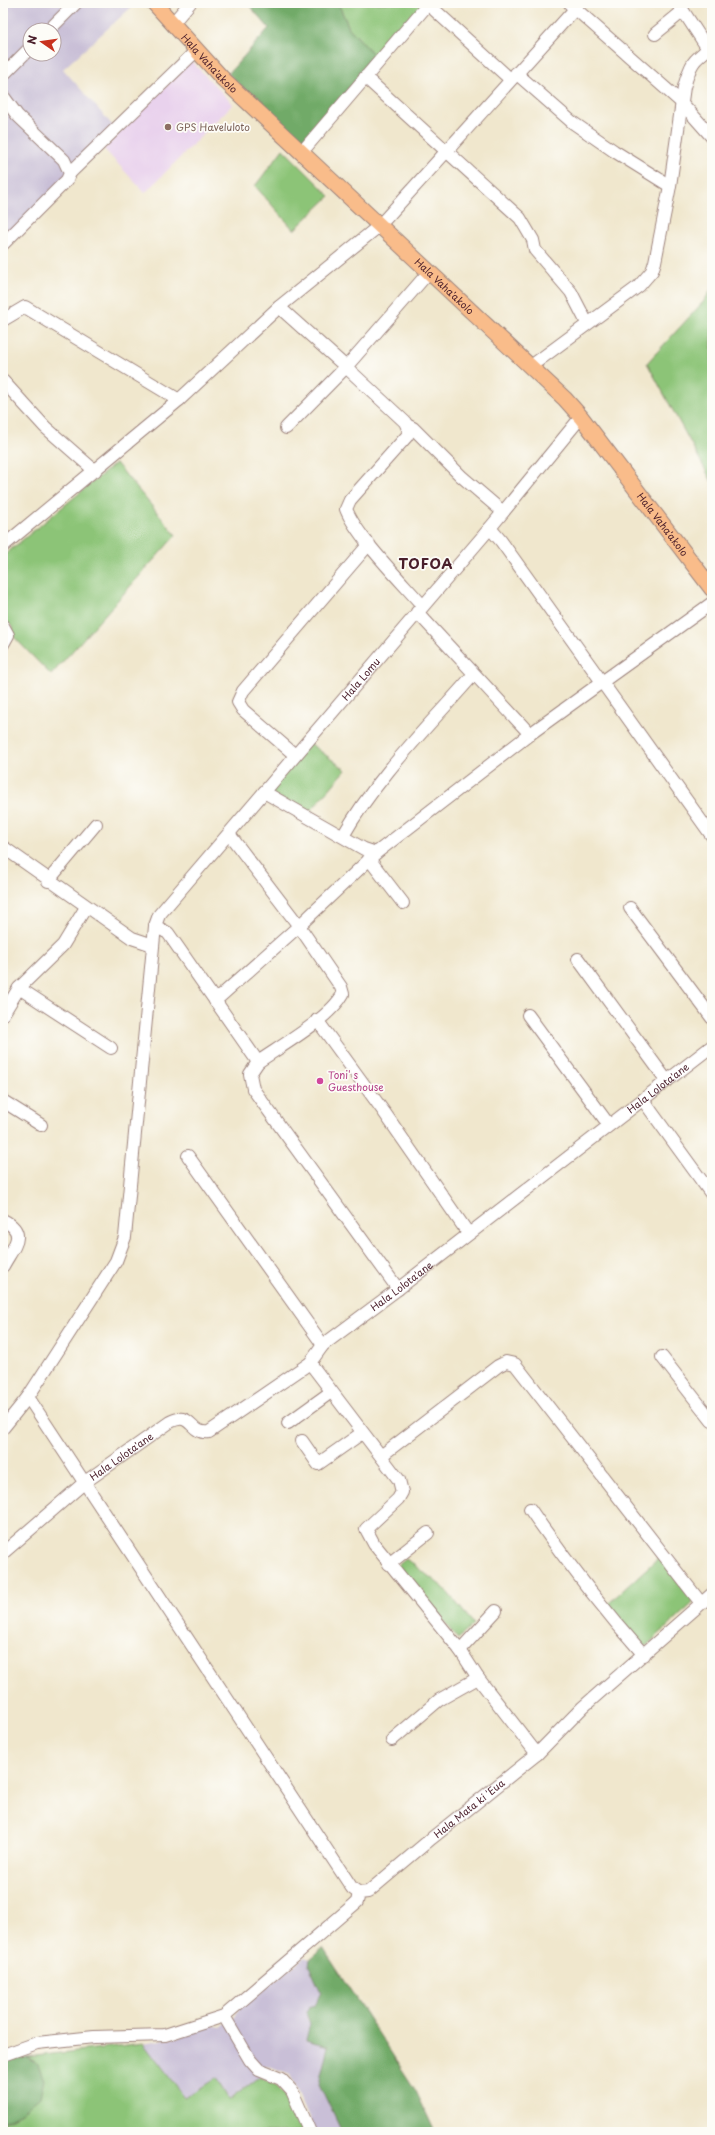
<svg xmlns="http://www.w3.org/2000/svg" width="715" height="2135" font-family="'Playpen Sans',sans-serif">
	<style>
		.built { fill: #e9d2ed }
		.industrial { fill: #c9bfd7; fill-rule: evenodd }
		.green { fill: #8cc477; stroke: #6b7251 }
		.forest { fill: #71aa68; stroke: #5e644a }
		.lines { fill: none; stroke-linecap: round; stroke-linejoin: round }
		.minor-casing { stroke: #9d837c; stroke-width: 14 }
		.major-casing { stroke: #9d837c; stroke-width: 17 }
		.minor { stroke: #fff; stroke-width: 12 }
		.major { stroke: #f9bc8a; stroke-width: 15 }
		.education-dot { fill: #8d6e63; stroke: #fdfcf7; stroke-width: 1.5 }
		.hotel-dot { fill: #d1479c; stroke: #fdfcf7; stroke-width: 1.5 }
		.labels { text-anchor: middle; stroke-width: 3.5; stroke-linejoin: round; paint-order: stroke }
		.street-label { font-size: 10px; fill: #4a1f2b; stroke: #fdfcf7 }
		.education-label { font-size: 10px; fill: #785e54; stroke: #fdfcf7; text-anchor: start }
		.hotel-label { font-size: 10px; fill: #b23c85; stroke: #fdfcf7; text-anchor: start }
		.district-label { font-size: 14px; font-weight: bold; letter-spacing: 1px; fill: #4a1f2b; stroke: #fdfcf7 }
	</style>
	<rect width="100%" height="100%" fill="#fdfcf7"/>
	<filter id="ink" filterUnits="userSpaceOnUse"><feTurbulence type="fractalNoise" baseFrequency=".025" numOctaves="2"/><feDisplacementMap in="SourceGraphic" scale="8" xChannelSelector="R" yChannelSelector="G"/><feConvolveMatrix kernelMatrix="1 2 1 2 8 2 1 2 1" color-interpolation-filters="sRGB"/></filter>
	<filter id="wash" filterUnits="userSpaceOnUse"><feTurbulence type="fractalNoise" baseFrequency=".012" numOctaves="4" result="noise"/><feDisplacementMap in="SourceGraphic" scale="16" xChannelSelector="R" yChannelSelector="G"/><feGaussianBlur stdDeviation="0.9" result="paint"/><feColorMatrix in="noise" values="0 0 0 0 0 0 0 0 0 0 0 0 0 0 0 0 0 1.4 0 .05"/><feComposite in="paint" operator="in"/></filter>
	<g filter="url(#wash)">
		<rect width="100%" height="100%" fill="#f0e7cd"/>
		<path class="built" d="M 191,61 L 233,104 L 145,193 L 104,149 Z"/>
		<g class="industrial">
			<path d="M 3,3 L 136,3 L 63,69 L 114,127 L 3,240 ZM 30,30 L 54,30 L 54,54 L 30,54 Z"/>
			<path d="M 305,1957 L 310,1959 L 309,1966 L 321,1991 L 315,2005 L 309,2007 L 307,2018 L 310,2024 L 306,2040 L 328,2046 L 319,2084 L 342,2132 L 315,2132 L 290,2075 L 266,2066 L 260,2077 L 229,2100 L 185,2098 L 143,2043 L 178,2037 L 211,2025 L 221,2027 L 235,2017 L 239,2008 Z"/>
		</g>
		<g class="green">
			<path d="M 338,3 L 423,3 L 376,57 L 349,28 Z"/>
			<path d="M 283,149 L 330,196 L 294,230 L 255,186 Z"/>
			<path d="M 712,288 L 712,482 L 647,363 L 704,301 Z"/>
			<path d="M 116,463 L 176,535 L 51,675 L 13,636 L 12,627 L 3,617 L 3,556 Z"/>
			<path d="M 308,742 L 346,770 L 307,815 L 269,792 Z"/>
			<path d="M 659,1557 L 692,1598 L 692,1604 L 646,1646 L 641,1646 L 607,1605 Z"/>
			<path d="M 406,1559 L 443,1587 L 474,1624 L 458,1639 L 397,1566 Z"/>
			<path d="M 143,2043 L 185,2098 L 216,2078 L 229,2100 L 260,2077 C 284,2087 294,2109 303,2132 L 3,2132 L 3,2122 L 21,2113 L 38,2064 L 27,2057 Z"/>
		</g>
		<g class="forest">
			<path d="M 247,3 L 338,3 L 349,28 L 376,57 L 307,137 L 300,139 L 228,74 L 269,28 Z"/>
			<path d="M 323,1948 L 416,2091 L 435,2132 L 342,2132 L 319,2084 L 328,2046 L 306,2040 L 310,2024 L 306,2012 L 309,2007 L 315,2005 L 321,1992 L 309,1966 L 310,1959 Z"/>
			<path d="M 27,2057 L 38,2064 L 44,2080 L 40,2097 L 21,2113 L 3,2122 L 3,2061 Z"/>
		</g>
	</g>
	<g filter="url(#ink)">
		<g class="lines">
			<defs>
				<g id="minor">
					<path d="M 678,3 L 708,49"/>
					<path d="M 428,4 L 510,79"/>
					<path d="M 570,4 L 681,102 L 712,137"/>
					<path d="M 172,24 L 190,3"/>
					<path d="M 49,30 L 76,3"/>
					<path d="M 655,34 L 683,11"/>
					<path d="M 516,73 L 572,122 L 614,151 L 670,186"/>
					<path d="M 3,75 L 30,48"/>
					<path d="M 365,77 L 520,218 L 533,240 L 535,250 L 571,292 L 587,323"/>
					<path d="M 3,96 L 17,115 L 64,160 L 70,173 L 67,180 L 3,244"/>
					<path d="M 301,153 L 429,3"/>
					<path d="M 70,173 L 197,50"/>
					<path d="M 279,307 L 346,367 L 286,428"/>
					<path d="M 3,320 L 25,307 L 179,400"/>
					<path d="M 531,366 L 639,286 L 652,271 L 655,262 L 670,186 L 684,87 C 691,63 692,61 712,46"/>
					<path d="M 3,381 L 45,427 L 95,471"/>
					<path d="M 407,425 L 413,428 L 461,476 L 503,512"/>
					<path d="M 490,528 L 501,541 L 602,682 L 712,603"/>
					<path d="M 3,546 L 179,400 L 279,307 L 379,226 L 575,9"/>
					<path d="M 422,605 C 401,581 357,537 346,509 L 350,500 L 407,436 L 409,431 L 405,422 L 346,367 L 429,272"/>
					<path d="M 417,612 L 530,734"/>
					<path d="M 3,626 L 8,635 L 3,644"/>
					<path d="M 295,755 L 243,710 L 238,702 L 243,691 L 369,544"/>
					<path d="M 264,792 L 364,849 L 376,853"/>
					<path d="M 343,836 C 377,776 429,726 474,674"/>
					<path d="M 3,847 L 132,938 L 153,945"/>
					<path d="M 369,859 L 403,903"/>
					<path d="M 48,881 L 96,824"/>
					<path d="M 630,908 L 712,1018"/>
					<path d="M 155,926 L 168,933 L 258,1062 L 250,1074 L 253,1089 L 398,1289"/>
					<path d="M 578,959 L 667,1081"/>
					<path d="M 19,988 L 111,1048"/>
					<path d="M 215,1001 L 299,926 L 229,834"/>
					<path d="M 3,1014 L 19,988 L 63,945 L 86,907"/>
					<path d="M 528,1015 L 609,1125"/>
					<path d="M 317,1020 L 384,1112 L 468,1233"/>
					<path d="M 258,1062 C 281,1046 330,1018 343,994 L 341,987 L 299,926 L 376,853 L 530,734 L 602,682 L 712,836"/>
					<path d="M 643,1100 L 712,1195"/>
					<path d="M 3,1101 L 41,1125"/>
					<path d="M 188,1156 L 323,1345"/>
					<path d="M 3,1220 C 29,1233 13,1247 3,1266"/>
					<path d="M 662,1357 L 712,1421"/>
					<path d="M 310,1363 L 399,1480 L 402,1492 L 398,1499 L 366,1529 L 374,1544 L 460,1650 L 478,1678 L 537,1754"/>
					<path d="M 28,1397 L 352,1888 L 359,1893"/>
					<path d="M 288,1423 L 331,1392"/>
					<path id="s1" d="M 3,1428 L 28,1397 L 116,1261 L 125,1237 L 155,926 L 159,915 L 490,528 L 581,417"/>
					<path d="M 302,1441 L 318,1464 L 362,1433"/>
					<path d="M 381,1456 L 498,1366 L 506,1362 L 515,1364 L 701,1603"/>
					<path d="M 530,1509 C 565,1560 603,1609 644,1655"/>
					<path id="s2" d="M 3,1553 L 85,1482 L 170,1422 C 193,1410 189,1435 209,1432 L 310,1363 L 323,1345 L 398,1289 L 712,1046"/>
					<path d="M 389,1564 L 428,1533"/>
					<path d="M 460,1650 L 496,1611"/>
					<path d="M 392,1740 L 439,1700 L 478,1678"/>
					<path d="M 224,2016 L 250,2060 L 259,2070 L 281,2079 L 292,2091 L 310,2132"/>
					<path id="s3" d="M 3,2055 L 37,2043 L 94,2037 L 165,2035 L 224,2016 L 357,1902 L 359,1893 L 368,1892 L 432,1838 L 537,1754 L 583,1707 L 712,1594"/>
				</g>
				<g id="major">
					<path id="s4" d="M 154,3 L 222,78 L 565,399 L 581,417 L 712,589"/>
				</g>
			</defs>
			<use href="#minor" class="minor-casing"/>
			<use href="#major" class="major-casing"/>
			<use href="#minor" class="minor"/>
			<use href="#major" class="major"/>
		</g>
	</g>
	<circle class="education-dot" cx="168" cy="127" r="4"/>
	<circle class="hotel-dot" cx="320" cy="1081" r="4"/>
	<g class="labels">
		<g class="street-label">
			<text dy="4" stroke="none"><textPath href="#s4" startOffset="82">Hala Vaha'akolo</textPath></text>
			<text dy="4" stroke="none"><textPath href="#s4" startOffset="406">Hala Vaha'akolo</textPath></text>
			<text dy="4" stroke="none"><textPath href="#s4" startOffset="730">Hala Vaha'akolo</textPath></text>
			<text dy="4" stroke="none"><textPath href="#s1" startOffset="862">Hala Lomu</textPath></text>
			<text dy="4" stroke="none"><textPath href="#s2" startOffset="823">Hala Lolota'ane</textPath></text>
			<text dy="4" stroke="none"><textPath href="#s2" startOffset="499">Hala Lolota'ane</textPath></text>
			<text dy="4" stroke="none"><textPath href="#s2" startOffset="153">Hala Lolota'ane</textPath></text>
			<text dy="4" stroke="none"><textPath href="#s3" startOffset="551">Hala Mata ki 'Eua</textPath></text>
		</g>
		<g class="education-label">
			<text x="176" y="131">GPS Haveluloto</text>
		</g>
		<g class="hotel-label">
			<text x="328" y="1079">Toni' s<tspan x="328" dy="12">Guesthouse</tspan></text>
		</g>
		<g class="district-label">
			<text x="426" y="569">TOFOA</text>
		</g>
	</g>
	<rect width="715" height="2135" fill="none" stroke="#fdfcf7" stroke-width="16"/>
	<g transform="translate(42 42) rotate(283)"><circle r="19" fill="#fdfcf7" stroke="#b5a4a5"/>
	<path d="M0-3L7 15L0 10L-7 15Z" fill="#c8321e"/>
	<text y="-6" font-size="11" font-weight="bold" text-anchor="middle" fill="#4a1f2b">N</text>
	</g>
</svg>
